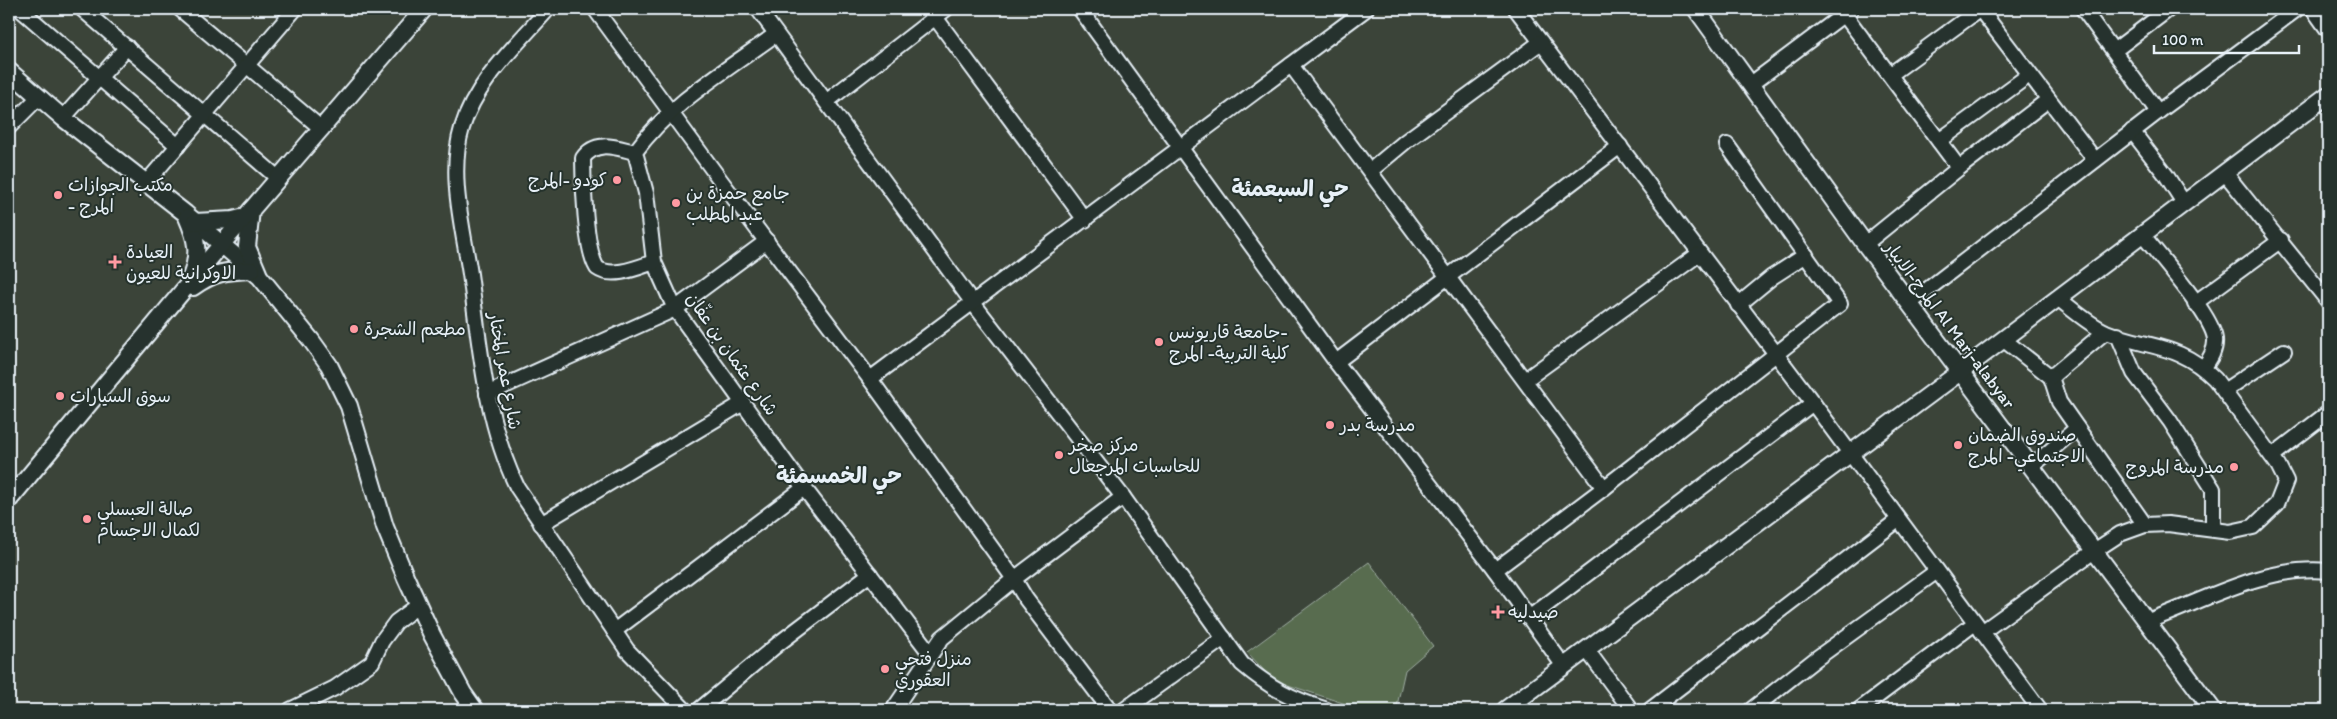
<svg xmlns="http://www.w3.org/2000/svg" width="2337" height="719" font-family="Itim,'Playpen Sans Arabic',sans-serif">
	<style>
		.green { fill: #586c50; stroke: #a0aea4 }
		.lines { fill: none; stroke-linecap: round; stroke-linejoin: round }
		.minor-casing { stroke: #e8f1f8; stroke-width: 18 }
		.major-casing { stroke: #e8f1f8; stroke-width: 20 }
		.minor { stroke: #26332d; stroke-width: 14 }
		.major { stroke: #26332d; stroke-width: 16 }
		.poi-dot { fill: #ff9aa2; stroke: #26332d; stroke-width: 2 }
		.labels { text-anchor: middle; stroke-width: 4; stroke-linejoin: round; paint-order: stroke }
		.poi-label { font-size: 18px; fill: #e8f1f8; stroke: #26332d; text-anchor: start }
		.street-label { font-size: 18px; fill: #e8f1f8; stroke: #26332d }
		.district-label { font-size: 22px; font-weight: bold; fill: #e8f1f8; stroke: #26332d }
	</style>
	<rect width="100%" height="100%" fill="#3b4439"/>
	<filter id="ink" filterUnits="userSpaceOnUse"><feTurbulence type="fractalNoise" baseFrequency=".02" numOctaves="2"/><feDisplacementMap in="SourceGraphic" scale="10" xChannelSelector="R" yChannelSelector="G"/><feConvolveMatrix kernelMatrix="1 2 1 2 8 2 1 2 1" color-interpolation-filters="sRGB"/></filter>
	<g filter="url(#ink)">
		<path class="green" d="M 1369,562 L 1433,646 L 1405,670 L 1396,710 L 1364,710 L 1273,680 L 1247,652 Z"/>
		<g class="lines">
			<defs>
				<g id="minor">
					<path d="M 20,9 L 178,146"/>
					<path d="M 82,9 L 279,179"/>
					<path d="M 180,9 L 322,129"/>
					<path d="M 548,9 C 517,45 476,81 462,128 C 448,174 463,228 470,274 C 480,346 485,421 517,487 L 627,650 L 685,710"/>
					<path d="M 595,9 L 721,181 L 870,379 L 1014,579 L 1026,599 L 1110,710"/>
					<path d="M 758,9 L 973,303 L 1123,497 L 1242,664 C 1270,688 1292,699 1327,710"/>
					<path d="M 929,9 L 1085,220"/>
					<path d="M 1080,9 L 1336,362 L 1495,570 L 1604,488 L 1840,304 L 1727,145"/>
					<path d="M 1516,9 L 1813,403 L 2040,710"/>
					<path d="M 1980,9 L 2095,160"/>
					<path d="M 2083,9 L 2158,112"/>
					<path d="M 2313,9 L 2328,30"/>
					<path d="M 1844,14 L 1959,168"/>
					<path d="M 776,34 C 727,70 671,102 635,152 L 646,193 L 654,262 L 675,309 L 804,488 L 930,653"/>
					<path d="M 2115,50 L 2169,9"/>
					<path d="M 1291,65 L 1604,488"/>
					<path d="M 1891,74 L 1980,9"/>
					<path d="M 1751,84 L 1851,9"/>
					<path d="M 826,102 L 946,9"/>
					<path d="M 63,118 L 127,47"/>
					<path d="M 9,127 L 39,97"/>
					<path d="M 2132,131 L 2166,175 L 2184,203"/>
					<path d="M 1939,141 L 2029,75"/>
					<path d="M 635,152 C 617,148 596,139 583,158 C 583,183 585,249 597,268 C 612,279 639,267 654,262"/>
					<path d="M 1370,171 L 1406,141 L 1541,42"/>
					<path d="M 2225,173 L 2328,301"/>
					<path d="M 146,183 L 295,9"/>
					<path d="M 2142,234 C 2159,256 2212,315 2215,339 C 2216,350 2210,359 2204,367"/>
					<path d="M 1865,244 L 1959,168 L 2048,100"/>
					<path d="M 1910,303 L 2158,112 L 2297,9"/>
					<path d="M 2195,303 L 2281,240"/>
					<path d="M 1738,305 L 1772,277 L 1806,255"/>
					<path d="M 2105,332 L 2051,377 L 2059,402 L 2145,525"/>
					<path d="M 2118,335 L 2134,373 L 2170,421 L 2213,489 L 2213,529"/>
					<path d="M 2004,340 L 2051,377"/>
					<path d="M 1336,362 L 1620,146"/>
					<path d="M 870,379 L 1366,9"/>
					<path d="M 1525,380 L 1699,254"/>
					<path d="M 2224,391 L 2284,351"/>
					<path d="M 487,394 L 675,309 L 767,241"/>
					<path d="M 2272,456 L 2328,413"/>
					<path d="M 2031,467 L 2077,428"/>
					<path d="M 541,524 L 743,403"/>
					<path d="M 1495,570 L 1563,665"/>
					<path d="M 1529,618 L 1813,403"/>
					<path d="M 2148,621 C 2206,600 2265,565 2328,571"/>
					<path d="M 614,631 L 804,488"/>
					<path d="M 1982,632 L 2094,551 L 2120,534 L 2145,525 L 2168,524 L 2230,532 L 2253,527 L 2277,504 L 2286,481 L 2278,465 L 2215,379 C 2179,343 2149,349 2106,332 C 2090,325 2073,310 2059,299"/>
					<path d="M 1587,650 L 1631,710"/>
					<path d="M 290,710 L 335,688 L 372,662 L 382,641 L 396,622 L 419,605"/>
					<path d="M 699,710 L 778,644 L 870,574"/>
					<path d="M 893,710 L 942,638 L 1014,579 L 1123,497"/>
					<path d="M 1124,710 L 1224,638"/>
					<path d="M 1650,710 L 1898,520"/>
					<path d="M 1751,710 L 1817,658 L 1937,571"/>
					<path d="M 1859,710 L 1975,623"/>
				</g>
				<g id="major">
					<path d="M 1696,9 L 1865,244 L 2213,710"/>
					<path d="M 9,71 L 63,118 L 186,214 L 260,277 L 311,340 L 329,365 L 349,406 L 385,527 L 406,578 L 432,635 L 463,693 L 475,710"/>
					<path d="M 251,210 L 247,247 L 258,273"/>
					<path d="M 187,217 C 197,240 200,253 191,277"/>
					<path d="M 195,222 L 233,220 L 245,217"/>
					<path d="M 193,287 C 214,272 226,271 252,270"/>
					<path d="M 9,500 L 221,245 L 424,9"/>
					<path d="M 1505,710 L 1960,372 L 2328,95"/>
				</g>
			</defs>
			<use href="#minor" class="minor-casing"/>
			<use href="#major" class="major-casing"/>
			<use href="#minor" class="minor"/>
			<use href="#major" class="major"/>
		</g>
	</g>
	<g class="poi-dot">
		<circle cx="617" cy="180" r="5"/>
		<circle cx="58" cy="195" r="5"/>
		<circle cx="676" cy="203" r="5"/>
		<path d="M112.5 254.5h5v5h5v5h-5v5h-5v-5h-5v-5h5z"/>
		<circle cx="354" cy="329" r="5"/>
		<circle cx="1159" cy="342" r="5"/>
		<circle cx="60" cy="396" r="5"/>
		<circle cx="1330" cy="425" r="5"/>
		<circle cx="1958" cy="445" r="5"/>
		<circle cx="1059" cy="455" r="5"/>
		<circle cx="2234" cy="467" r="5"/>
		<circle cx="87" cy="519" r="5"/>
		<path d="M1495.5 604.5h5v5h5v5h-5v5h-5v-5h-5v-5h5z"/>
		<circle cx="885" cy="669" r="5"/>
	</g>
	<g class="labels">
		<g class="poi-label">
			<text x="607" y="186" text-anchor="end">كودو -المرج</text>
			<text x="68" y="191">مكتب الجوازات<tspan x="68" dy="21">- المرج</tspan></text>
			<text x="686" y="199">جامع حمزة بن<tspan x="686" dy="21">عبد المطلب</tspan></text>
			<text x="126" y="258">العيادة<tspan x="126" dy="21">الاوكرانية للعيون</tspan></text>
			<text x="364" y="335">مطعم الشجرة</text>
			<text x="1169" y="338">جامعة قاريونس-<tspan x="1169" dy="21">كلية التربية- المرج</tspan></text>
			<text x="70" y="402">سوق السيارات</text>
			<text x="1340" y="431">مدرسة بدر</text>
			<text x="1968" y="441">صندوق الضمان<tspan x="1968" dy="21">الاجتماعي- المرج</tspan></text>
			<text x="1069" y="451">مركز صخر<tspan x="1069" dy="21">للحاسبات المرجعال</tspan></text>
			<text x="2224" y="473" text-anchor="end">مدرسة المروج</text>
			<text x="97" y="515">صالة العبسلي<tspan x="97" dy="21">لكمال الاجسام</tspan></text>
			<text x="1508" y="618">صيدليه</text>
			<text x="895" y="665">منزل فتحي<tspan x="895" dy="21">العقوري</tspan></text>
		</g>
		<g class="street-label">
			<text transform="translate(1950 325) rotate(53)" y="6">المرج-الابيار Al Marj-alabyar</text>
			<text transform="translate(732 354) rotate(55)" y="6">شارع عثمان بن عفّان</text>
			<text transform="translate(505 371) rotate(80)" y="6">شارع عمر المختار</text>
		</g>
		<g class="district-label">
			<text x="1290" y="196">حي السبعمئة</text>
			<text x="839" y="483">حي الخمسمئة</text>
		</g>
	</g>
	<rect width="2337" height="719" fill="none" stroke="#26332d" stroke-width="30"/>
	<rect x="15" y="15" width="2307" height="689" fill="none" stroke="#e8f1f8" stroke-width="2" filter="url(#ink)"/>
	<path d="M2154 45v8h145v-8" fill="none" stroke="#e8f1f8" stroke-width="2.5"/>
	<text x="2162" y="45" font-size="15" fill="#e8f1f8" stroke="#26332d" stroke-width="4" paint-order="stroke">100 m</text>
</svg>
